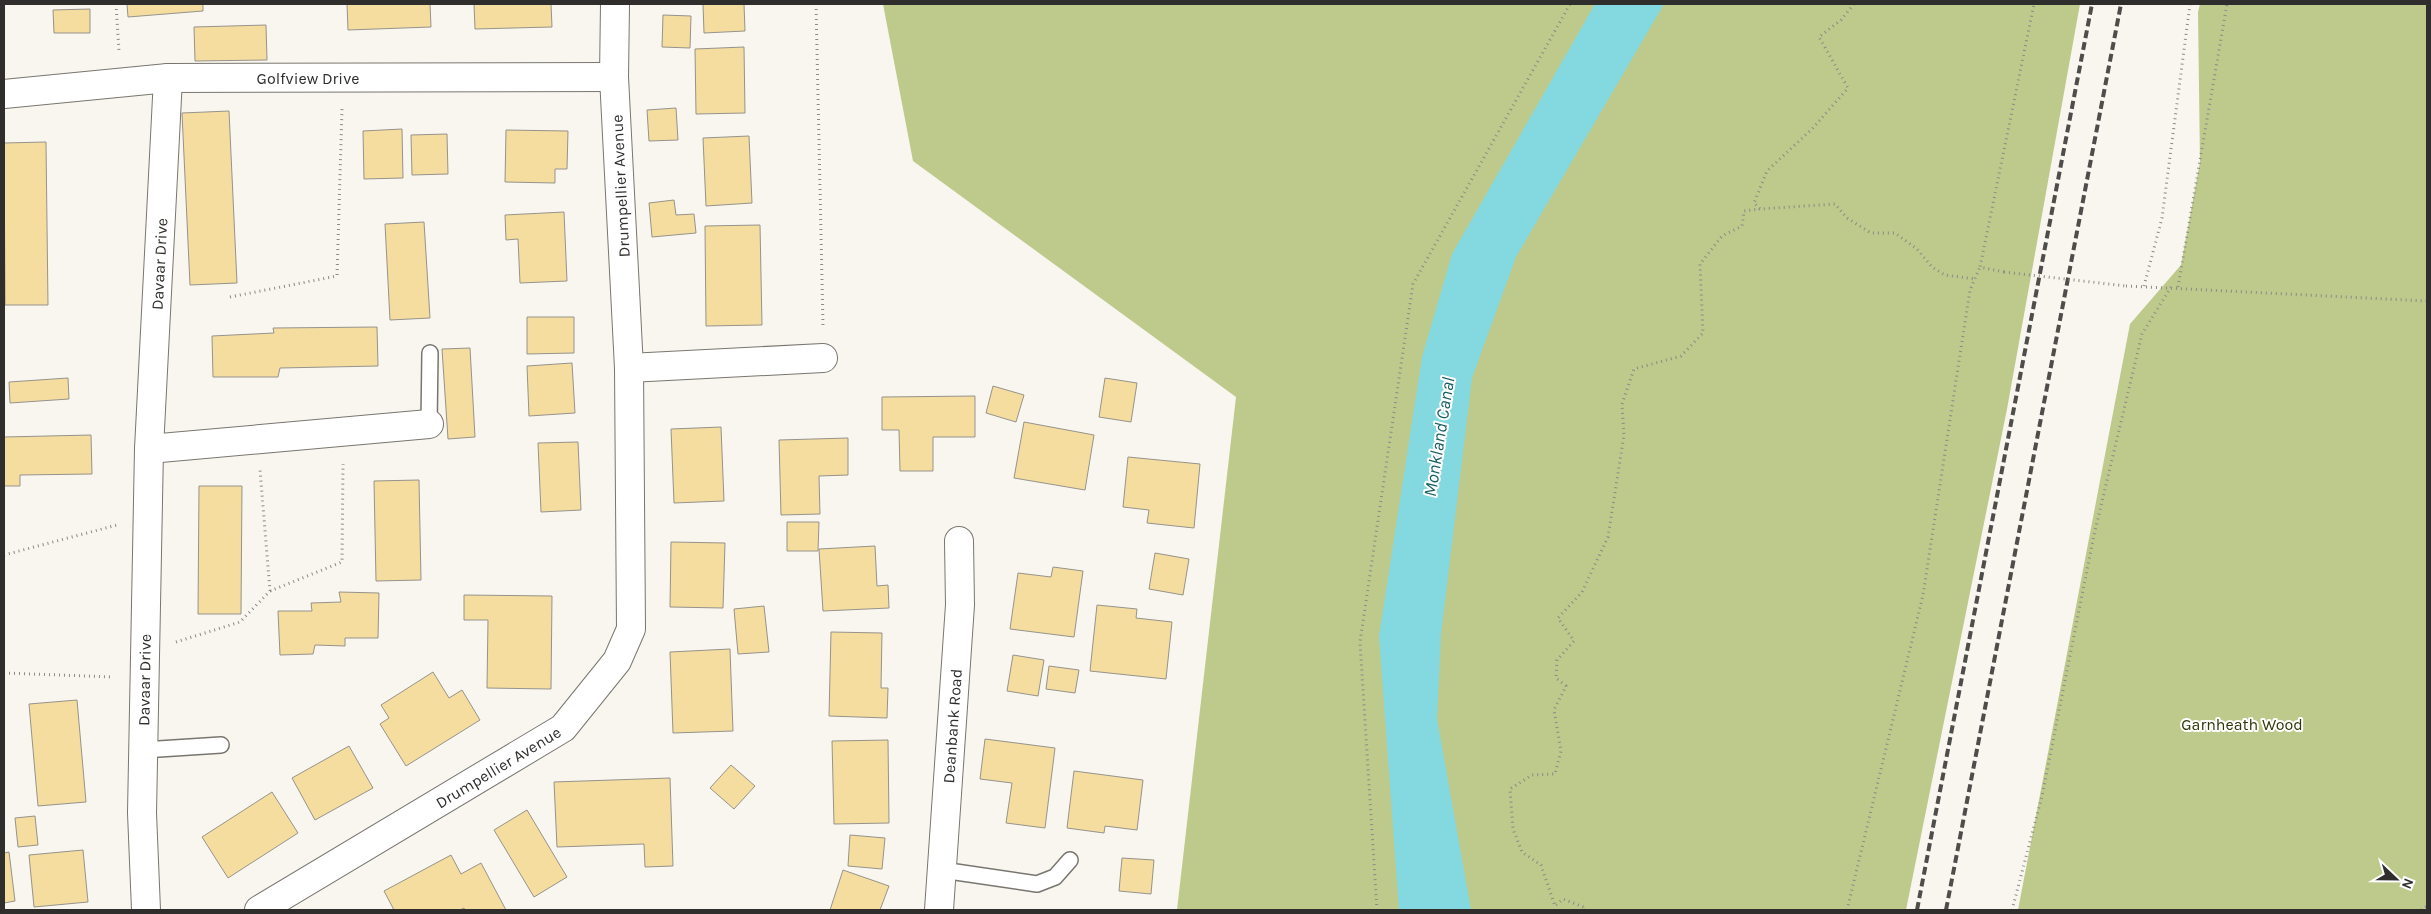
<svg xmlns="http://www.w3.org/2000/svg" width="2431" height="914" font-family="Karla,sans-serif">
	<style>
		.forest { fill: #bec98c }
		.water { fill: #84d8df }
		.building { fill: #f4dd9f; stroke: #96938c }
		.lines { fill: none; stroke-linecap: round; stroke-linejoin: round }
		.lane-casing { stroke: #78766f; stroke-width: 18 }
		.street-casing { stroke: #78766f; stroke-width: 30 }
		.path { stroke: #8c8a86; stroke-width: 3; stroke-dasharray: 1 4; stroke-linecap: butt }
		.lane { stroke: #fff; stroke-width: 15 }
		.street { stroke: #fff; stroke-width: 28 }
		.rail { stroke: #4f4d4b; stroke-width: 4; stroke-dasharray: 8 4; stroke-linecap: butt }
		.path-bridge { stroke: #8c8a86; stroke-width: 3; stroke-dasharray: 1 4; stroke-linecap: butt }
		.labels { text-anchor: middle; stroke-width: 4; stroke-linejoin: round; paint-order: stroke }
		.street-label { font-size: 16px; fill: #2f2e2c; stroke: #fff }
		.park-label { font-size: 16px; fill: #313707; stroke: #fff }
		.water-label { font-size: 18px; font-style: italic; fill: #185f64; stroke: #fff }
	</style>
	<rect width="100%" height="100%" fill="#f9f6ef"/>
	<g class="forest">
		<path d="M 883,4 L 2080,4 L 2007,409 L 1906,910 L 1177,910 L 1236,397 L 913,161 Z"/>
		<path d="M 2200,4 L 2427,4 L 2427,910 L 2018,910 L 2130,324 L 2181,265 L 2200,162 L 2198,12 Z"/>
	</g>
	<path class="water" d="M 1595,4 L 1664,4 L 1516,257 L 1472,378 L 1441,634 L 1437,719 L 1471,910 L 1399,910 L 1379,636 L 1422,357 L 1452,254 Z"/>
	<g class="building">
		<path d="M 127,4 L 203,4 L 203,11 L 128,17 Z"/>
		<path d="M 347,4 L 430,4 L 431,27 L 348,30 Z"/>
		<path d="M 474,4 L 551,4 L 552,27 L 475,29 Z"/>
		<path d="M 703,4 L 744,4 L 745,31 L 704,33 Z"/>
		<path d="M 90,9 L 90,33 L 54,33 L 53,10 Z"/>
		<path d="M 663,15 L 691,16 L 690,48 L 662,47 Z"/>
		<path d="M 266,25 L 267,60 L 195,61 L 194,27 Z"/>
		<path d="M 744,47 L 745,113 L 696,114 L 695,49 Z"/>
		<path d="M 676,108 L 678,140 L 649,141 L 647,110 Z"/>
		<path d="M 229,111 L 237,283 L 190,285 L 182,113 Z"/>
		<path d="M 402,129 L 403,178 L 364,179 L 363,131 Z"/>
		<path d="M 506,130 L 568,131 L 567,169 L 555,169 L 555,183 L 505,182 Z"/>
		<path d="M 447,134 L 448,174 L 412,175 L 411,135 Z"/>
		<path d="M 749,136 L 752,203 L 706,206 L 703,138 Z"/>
		<path d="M 46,142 L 48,305 L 5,305 L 4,143 Z"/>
		<path d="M 674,200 L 676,215 L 694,214 L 696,233 L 652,237 L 649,203 Z"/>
		<path d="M 564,212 L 567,281 L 520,283 L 518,239 L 506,240 L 505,215 Z"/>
		<path d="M 424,222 L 430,318 L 390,320 L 385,224 Z"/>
		<path d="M 760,225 L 762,325 L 706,326 L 705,226 Z"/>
		<path d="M 527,317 L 574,317 L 574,353 L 527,354 Z"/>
		<path d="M 377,327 L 378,366 L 280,368 L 278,377 L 213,377 L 212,336 L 274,333 L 273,328 Z"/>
		<path d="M 470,348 L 475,437 L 448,439 L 442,349 Z"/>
		<path d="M 572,363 L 575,413 L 529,416 L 527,366 Z"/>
		<path d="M 68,378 L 69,399 L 10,403 L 9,382 Z"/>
		<path d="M 1105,378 L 1137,383 L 1131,422 L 1099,417 Z"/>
		<path d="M 993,386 L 1024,395 L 1016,422 L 986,413 Z"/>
		<path d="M 975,396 L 975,437 L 933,437 L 933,471 L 900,471 L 899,430 L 882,430 L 882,397 Z"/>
		<path d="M 1024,422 L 1094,435 L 1085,490 L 1014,478 Z"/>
		<path d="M 721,427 L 724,501 L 674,503 L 671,429 Z"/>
		<path d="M 91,435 L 92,474 L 20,475 L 20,486 L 4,486 L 4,437 Z"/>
		<path d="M 848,438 L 848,475 L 819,476 L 820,514 L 781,515 L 779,440 Z"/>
		<path d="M 578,442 L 581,510 L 541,512 L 538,443 Z"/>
		<path d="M 1128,457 L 1200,464 L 1194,528 L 1147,523 L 1149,510 L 1123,507 Z"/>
		<path d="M 419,480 L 421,580 L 376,581 L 374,481 Z"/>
		<path d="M 199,486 L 242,486 L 241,614 L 198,614 Z"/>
		<path d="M 787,522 L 819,522 L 818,551 L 787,551 Z"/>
		<path d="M 671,542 L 725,543 L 723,608 L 670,607 Z"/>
		<path d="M 875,546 L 877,586 L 888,585 L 889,608 L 823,611 L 819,549 Z"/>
		<path d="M 1155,553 L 1189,559 L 1183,595 L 1149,589 Z"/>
		<path d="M 1053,567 L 1083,571 L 1074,637 L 1010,629 L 1018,573 L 1051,577 Z"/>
		<path d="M 339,592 L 379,593 L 378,638 L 345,638 L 345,646 L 315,645 L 313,654 L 280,655 L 278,611 L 312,611 L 311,603 L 341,602 Z"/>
		<path d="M 464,595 L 552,596 L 551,689 L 487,688 L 488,620 L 464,620 Z"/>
		<path d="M 1097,605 L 1137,609 L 1136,618 L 1172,622 L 1166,679 L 1090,671 Z"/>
		<path d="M 764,606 L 769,652 L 738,654 L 734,609 Z"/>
		<path d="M 831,632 L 882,633 L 881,688 L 888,688 L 887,718 L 829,716 Z"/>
		<path d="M 730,649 L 733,731 L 673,733 L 670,652 Z"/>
		<path d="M 1013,655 L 1044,660 L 1038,696 L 1007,691 Z"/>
		<path d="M 1049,666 L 1079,670 L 1075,693 L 1046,689 Z"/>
		<path d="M 433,672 L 449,698 L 462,690 L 480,720 L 406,766 L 380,724 L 389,718 L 381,705 Z"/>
		<path d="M 77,700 L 86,802 L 38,806 L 29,704 Z"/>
		<path d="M 985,739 L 1055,748 L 1045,828 L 1006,823 L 1012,783 L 980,779 Z"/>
		<path d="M 888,740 L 889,823 L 834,824 L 832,741 Z"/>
		<path d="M 349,746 L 373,788 L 315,820 L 292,778 Z"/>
		<path d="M 731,765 L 755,786 L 734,809 L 710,788 Z"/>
		<path d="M 1074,771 L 1143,780 L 1137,830 L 1105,826 L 1104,833 L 1067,828 Z"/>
		<path d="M 670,778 L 673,866 L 645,867 L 644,844 L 557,847 L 554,782 Z"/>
		<path d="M 272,792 L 298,833 L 228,878 L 202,837 Z"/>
		<path d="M 527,810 L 567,877 L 534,897 L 494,830 Z"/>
		<path d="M 35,816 L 38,845 L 18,847 L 15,818 Z"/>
		<path d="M 850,835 L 885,838 L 882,869 L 848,866 Z"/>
		<path d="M 83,850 L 88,902 L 34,907 L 29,855 Z"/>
		<path d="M 9,852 L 15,901 L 4,903 L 4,853 Z"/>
		<path d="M 451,855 L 461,874 L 481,863 L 506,910 L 465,910 L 464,908 L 460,910 L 394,910 L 384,891 Z"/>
		<path d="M 1122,858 L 1154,860 L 1151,894 L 1119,891 Z"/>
		<path d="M 843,870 L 889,886 L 880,910 L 830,910 Z"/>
	</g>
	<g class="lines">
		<defs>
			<g id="lane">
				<path d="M 429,424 L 430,353"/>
				<path d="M 143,750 L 221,745"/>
				<path d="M 942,870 L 1037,884 L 1055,877 L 1070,860"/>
			</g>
			<g id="street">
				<path d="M 4,94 L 168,78 L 614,77"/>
				<path d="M 629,368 L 823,358"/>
				<path d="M 149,449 L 429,424"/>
				<path d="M 146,910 L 142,813 L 149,449 L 168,78"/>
				<path d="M 259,910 L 563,728 L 617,661 L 631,629 L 629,368 L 614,77 L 615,4"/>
				<path d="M 939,910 L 960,605 L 959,541"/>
			</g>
		</defs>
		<use href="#lane" class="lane-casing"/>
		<use href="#street" class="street-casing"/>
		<g class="path">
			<path d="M 116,4 L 119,51"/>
			<path d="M 816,4 L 823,326"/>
			<path d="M 1854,4 L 1841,20 L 1819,37 L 1848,88 L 1813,128 L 1767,171 L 1754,203 L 1760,209 L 1835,204 L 1847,218 L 1871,233 L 1895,233 L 1917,249 L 1932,267 L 1945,275 L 1975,279"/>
			<path d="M 2004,272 L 1980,267 L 2034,4"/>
			<path d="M 2126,286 L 2427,301"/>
			<path d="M 2144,286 L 2162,218 L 2190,4"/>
			<path d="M 2178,287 L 2227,4"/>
			<path d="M 230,297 L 337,276 L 342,109"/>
			<path d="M 4,555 L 117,525"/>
			<path d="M 270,591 L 342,562 L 343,464"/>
			<path d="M 176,642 L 240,622 L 270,591 L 260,470"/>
			<path d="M 4,673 L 113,677"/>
			<path d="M 1377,910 L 1360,642 L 1413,284 L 1570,4"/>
			<path d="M 1585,910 L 1586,908 L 1563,899 L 1555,906 L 1541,865 L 1522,852 L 1513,829 L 1510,789 L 1532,775 L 1555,774 L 1561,751 L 1554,710 L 1566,686 L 1556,678 L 1557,660 L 1574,641 L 1558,618 L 1582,592 L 1608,537 L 1624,435 L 1622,404 L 1634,369 L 1681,356 L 1703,333 L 1700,264 L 1722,236 L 1742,226 L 1744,211 L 1760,209"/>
			<path d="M 1847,910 L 1923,595 L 1970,290 L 1980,267"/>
			<path d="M 2012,910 L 2042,796 L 2094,535 L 2142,334 L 2171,287"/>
			<path d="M 2421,910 L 2427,906"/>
		</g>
		<use href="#lane" class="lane"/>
		<use href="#street" class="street"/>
		<g class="rail">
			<path d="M 1917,910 L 2092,4"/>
			<path d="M 1946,910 L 2121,4"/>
		</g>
		<path class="path-bridge" d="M 2004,272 L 2126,286"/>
	</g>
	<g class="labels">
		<g class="street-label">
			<text x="308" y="84">Golfview Drive</text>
			<text transform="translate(620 186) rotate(-93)" y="6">Drumpellier Avenue</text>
			<text transform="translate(159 264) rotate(-87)" y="6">Davaar Drive</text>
			<text transform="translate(144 680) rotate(-89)" y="6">Davaar Drive</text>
			<text transform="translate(952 726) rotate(-86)" y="6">Deanbank Road</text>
			<text transform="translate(498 767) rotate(-31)" y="6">Drumpellier Avenue</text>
		</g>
		<g class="park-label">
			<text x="2242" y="730">Garnheath Wood</text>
		</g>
		<g class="water-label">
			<text transform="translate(1439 437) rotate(-81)" y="6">Monkland Canal</text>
		</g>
	</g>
	<rect width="2431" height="914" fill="none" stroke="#2f2e2c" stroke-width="10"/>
	<g transform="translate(2396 879) rotate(112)" stroke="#ffffff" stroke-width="4" paint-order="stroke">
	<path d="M0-4L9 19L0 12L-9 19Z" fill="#2f2e2c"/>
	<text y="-8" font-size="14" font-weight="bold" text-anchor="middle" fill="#2f2e2c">N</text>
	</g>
</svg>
